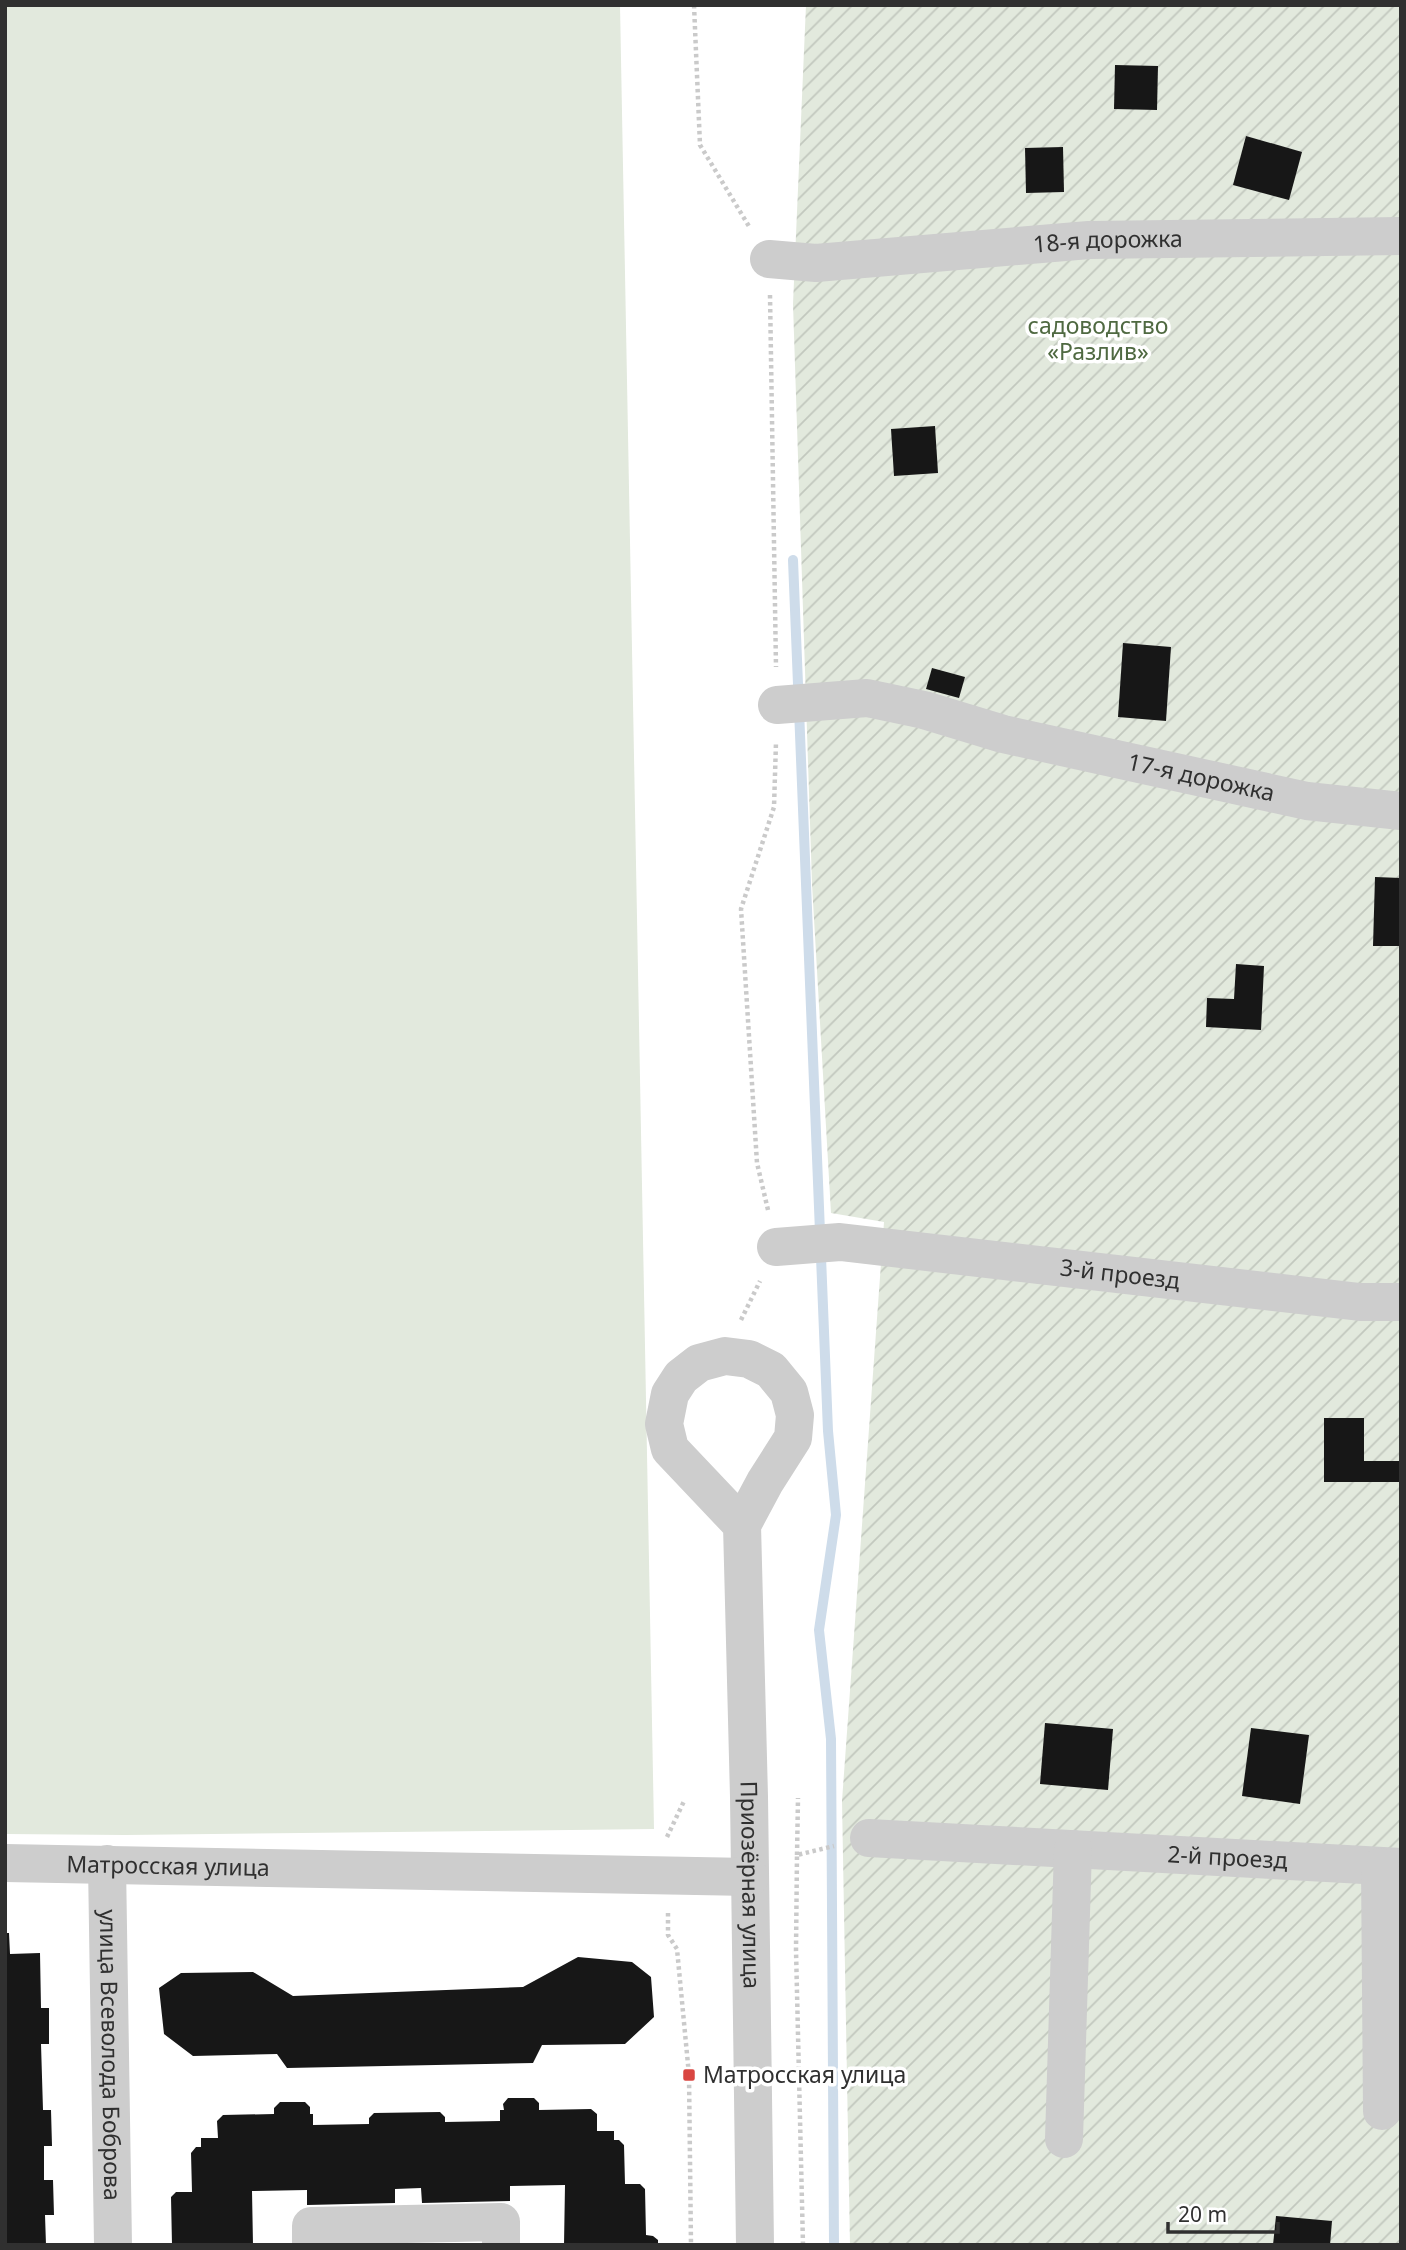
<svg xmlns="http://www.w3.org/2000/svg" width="1406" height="2250" font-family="'Noto Sans',sans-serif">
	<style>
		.grass { fill: #e2e9dd }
		.garden { fill: url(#garden-furrows) }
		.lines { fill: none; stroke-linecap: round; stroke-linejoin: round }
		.stream { stroke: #cedcea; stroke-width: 10 }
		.building { fill: #171717 }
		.path { stroke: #cacaca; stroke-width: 4.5; stroke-dasharray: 3.5 3.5; stroke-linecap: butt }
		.minor { stroke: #cdcdcd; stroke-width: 38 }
		.poi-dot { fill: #d94641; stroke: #fff; stroke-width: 2.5 }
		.labels { text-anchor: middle; stroke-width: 7; stroke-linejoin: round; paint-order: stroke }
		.street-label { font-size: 23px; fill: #303030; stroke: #fff }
		.park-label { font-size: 23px; fill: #4f6941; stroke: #fff }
		.poi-label { font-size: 23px; fill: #303030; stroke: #fff; text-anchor: start }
	</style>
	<defs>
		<pattern id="garden-furrows" width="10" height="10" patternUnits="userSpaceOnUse" patternTransform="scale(1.75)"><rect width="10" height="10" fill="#e2e9dd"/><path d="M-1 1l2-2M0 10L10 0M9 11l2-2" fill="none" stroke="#c2c8be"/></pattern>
	</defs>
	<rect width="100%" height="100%" fill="#fff"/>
	<path class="grass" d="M 5,5 L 620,5 L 654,1829 L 125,1835 L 5,1834 Z"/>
	<path class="garden" d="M 806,5 L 1401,5 L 1401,2245 L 850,2245 L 842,1801 L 884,1222 L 831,1213 L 812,884 L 793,304 Z"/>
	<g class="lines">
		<path class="stream" d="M 793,560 L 828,1431 L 836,1515 L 819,1630 L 831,1739 L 834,2245"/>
	</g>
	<g class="building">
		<path d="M 1115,65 L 1158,66 L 1157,110 L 1114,109 Z"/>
		<path d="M 1246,136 L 1302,152 L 1289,200 L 1233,185 Z"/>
		<path d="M 1063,147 L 1064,192 L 1026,193 L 1025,148 Z"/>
		<path d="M 935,426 L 938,473 L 894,476 L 891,429 Z"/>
		<path d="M 1123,643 L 1171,647 L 1166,721 L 1118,717 Z"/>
		<path d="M 932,668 L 965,677 L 959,698 L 926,689 Z"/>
		<path d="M 1375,877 L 1401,878 L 1401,946 L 1373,946 Z"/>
		<path d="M 1236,964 L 1264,966 L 1261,1030 L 1206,1027 L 1207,998 L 1234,999 Z"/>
		<path d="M 1324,1418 L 1364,1418 L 1364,1461 L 1401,1461 L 1401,1482 L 1324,1482 Z"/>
		<path d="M 1045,1723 L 1113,1729 L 1108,1790 L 1040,1784 Z"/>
		<path d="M 1251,1728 L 1309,1735 L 1300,1804 L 1242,1796 Z"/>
		<path d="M 5,1933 L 9,1933 L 10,1954 L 40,1953 L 41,2008 L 49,2008 L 49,2044 L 41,2044 L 43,2110 L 51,2110 L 52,2146 L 44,2146 L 44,2180 L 53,2180 L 54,2215 L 45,2215 L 46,2245 L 5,2245 Z"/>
		<path d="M 578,1957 L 632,1962 L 651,1977 L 654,2017 L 625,2044 L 542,2045 L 533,2063 L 287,2068 L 277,2054 L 193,2056 L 164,2034 L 159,1988 L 181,1973 L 253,1972 L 293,1996 L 523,1987 Z"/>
		<path d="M 508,2098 L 534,2098 L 539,2103 L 539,2110 L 591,2109 L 597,2114 L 597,2131 L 614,2131 L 614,2140 L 619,2140 L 624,2145 L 625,2184 L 640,2184 L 645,2189 L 646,2235 L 653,2236 L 658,2240 L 658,2245 L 564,2245 L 565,2185 L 510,2186 L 510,2201 L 422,2203 L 421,2188 L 395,2189 L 395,2203 L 307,2205 L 307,2190 L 252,2191 L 253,2245 L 172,2245 L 171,2197 L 176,2192 L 192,2192 L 191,2153 L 196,2147 L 201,2147 L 201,2138 L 218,2138 L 217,2121 L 223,2115 L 274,2114 L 274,2108 L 280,2102 L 305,2102 L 310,2107 L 310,2114 L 313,2114 L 313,2125 L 369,2124 L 369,2118 L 374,2113 L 440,2112 L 445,2117 L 445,2122 L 500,2121 L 500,2110 L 504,2110 L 503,2104 Z"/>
		<path d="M 1276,2216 L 1332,2221 L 1330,2245 L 1273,2245 Z"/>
	</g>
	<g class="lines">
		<g class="path">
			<path d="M 694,5 L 700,145 L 750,228"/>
			<path d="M 770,295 L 776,667"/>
			<path d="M 768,1210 L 757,1163 L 741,909 L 774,807 L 776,742"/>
			<path d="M 741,1320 L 760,1281"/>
			<path d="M 667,1837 L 685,1799"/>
			<path d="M 797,1855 L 798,1798"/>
			<path d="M 668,1913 L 668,1935 L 677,1949 L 689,2075 L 691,2245"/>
			<path d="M 803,2245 L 796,1950 L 797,1855 L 834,1846"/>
		</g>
		<g class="minor">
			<path id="s1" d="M 769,259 L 816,263 L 1089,240 L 1401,236"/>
			<path id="s2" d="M 777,705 L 867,698 L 924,710 L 1003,734 L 1307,801 L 1401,811"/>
			<path id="s3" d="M 776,1247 L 840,1242 L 1360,1302 L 1401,1302"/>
			<path id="s4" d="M 742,1525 L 670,1449 L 664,1424 L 670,1394 L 681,1377 L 699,1363 L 725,1356 L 749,1359 L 771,1370 L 789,1392 L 795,1415 L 793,1438 L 765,1482 L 742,1525 L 749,1797 L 755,2245"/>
			<path id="s5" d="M 869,1838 L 1401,1867"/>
			<path id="s6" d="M 5,1863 L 750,1877"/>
			<path id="s7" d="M 107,1864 L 113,2245"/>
			<path d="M 1380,1867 L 1382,2111"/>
			<path d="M 1064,2139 L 1073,1849"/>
			<path d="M 311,2245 L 311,2226 L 501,2222 L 501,2245"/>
		</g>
	</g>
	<rect class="poi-dot" x="682" y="2068" width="14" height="14" rx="3.5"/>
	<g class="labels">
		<g class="street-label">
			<text dy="8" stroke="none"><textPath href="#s1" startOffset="340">18-я дорожка</textPath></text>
			<text dy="8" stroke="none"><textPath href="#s2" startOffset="434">17-я дорожка</textPath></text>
			<text dy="8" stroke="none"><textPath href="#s3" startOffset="346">3-й проезд</textPath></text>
			<text dy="8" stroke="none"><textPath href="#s5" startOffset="359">2-й проезд</textPath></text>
			<text dy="8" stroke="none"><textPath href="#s6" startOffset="163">Матросская улица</textPath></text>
			<text dy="8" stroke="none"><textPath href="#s4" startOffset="816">Приозёрная улица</textPath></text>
			<text dy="8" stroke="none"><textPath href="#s7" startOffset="191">улица Всеволода Боброва</textPath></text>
		</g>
		<g class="park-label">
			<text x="1098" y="334">садоводство<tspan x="1098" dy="26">«Разлив»</tspan></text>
		</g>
		<g class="poi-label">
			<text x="703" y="2083">Матросская улица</text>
		</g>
	</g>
	<rect width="1406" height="2250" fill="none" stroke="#303030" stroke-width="14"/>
	<path d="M1168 2222v10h110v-10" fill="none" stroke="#303030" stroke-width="3.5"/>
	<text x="1178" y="2222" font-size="21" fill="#303030" stroke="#ffffff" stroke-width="5" paint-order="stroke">20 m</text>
</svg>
